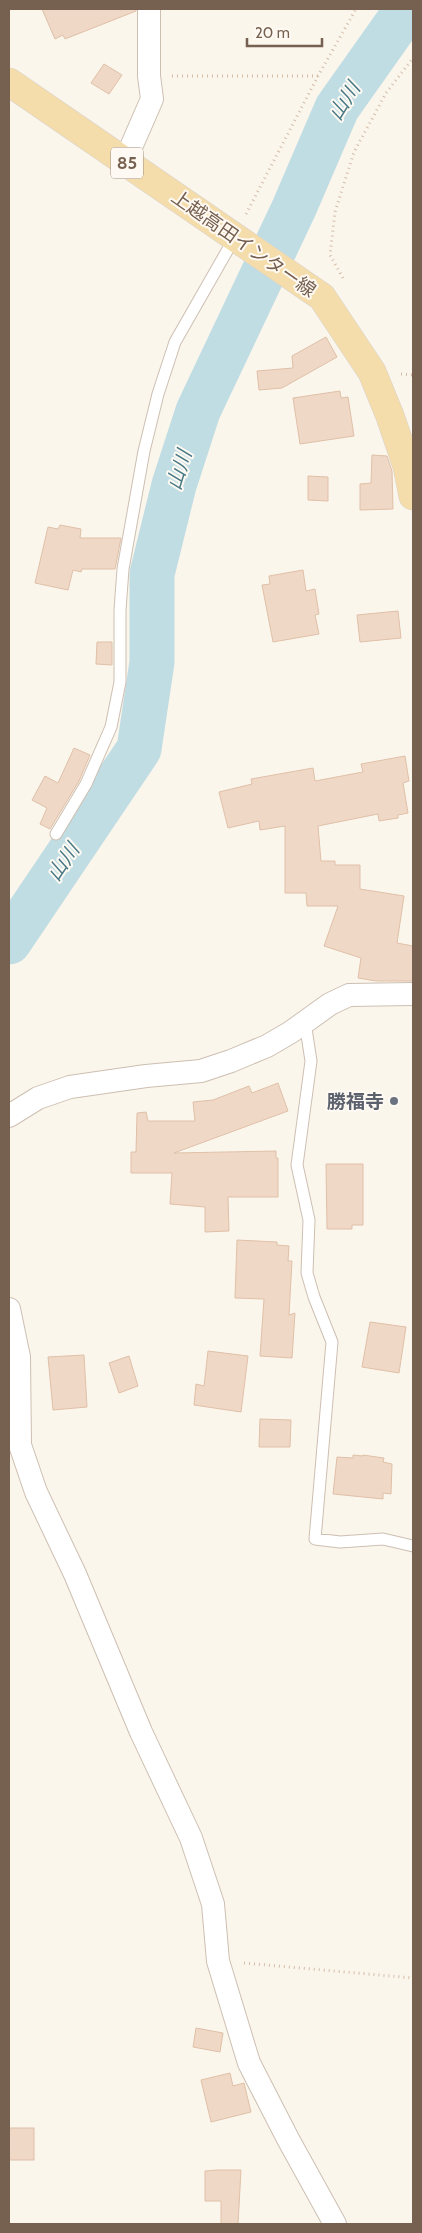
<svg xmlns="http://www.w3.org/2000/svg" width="422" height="2233" font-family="Cabin,'Noto Sans JP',sans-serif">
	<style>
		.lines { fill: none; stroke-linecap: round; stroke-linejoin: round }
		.river { stroke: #c1dde4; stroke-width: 45 }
		.building { fill: #efd8c6; stroke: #e0c0a8 }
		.lane-casing { stroke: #cdbfb2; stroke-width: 13 }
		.street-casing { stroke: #cdbfb2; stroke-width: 24 }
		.primary-casing { stroke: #d9d2ce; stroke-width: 29 }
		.path { stroke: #d4bca8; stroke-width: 3; stroke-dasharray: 1 4; stroke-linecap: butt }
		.lane { stroke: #fff; stroke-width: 11 }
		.street { stroke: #fff; stroke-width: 22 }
		.primary { stroke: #f4ddab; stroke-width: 28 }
		.worship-dot { fill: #6b7280; stroke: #fefaf3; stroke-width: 2 }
		.labels { text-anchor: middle; stroke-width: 4; stroke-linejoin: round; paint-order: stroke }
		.shield { fill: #fefaf3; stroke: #9f8e81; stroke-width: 1 }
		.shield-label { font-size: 18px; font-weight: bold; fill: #766050 }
		.street-label { font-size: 19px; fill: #766050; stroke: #fefaf3 }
		.worship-label { font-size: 19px; font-weight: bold; fill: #5b616d; stroke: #fefaf3; text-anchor: end }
		.water-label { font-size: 20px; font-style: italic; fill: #4b7a87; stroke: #fefaf3 }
	</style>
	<rect width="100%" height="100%" fill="#fbf6ec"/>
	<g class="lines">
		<path class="river" d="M 9,942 L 139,749 L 152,662 L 152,574 L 174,485 L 198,411 L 294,208 L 337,108 L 407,9"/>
	</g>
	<g class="building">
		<path d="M 42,9 L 136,9 L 136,11 L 65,39 L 63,35 L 55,39 Z"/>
		<path d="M 104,64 L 122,75 L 109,94 L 91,83 Z"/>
		<path d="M 326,337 L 337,357 L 282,388 L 259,390 L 257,371 L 293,368 L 292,356 Z"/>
		<path d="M 340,391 L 341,398 L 348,397 L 354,436 L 300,444 L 293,398 Z"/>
		<path d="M 372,455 L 387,456 L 392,471 L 393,509 L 360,510 L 360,484 L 371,483 Z"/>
		<path d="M 308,476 L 328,477 L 328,501 L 308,500 Z"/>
		<path d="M 60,525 L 81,529 L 80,538 L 121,538 L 115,569 L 82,569 L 81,572 L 73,570 L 68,590 L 35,583 L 48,527 L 58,529 Z"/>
		<path d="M 303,570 L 306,591 L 315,589 L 319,614 L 315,615 L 319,634 L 273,642 L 262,585 L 270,584 L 269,576 Z"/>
		<path d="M 398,611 L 401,638 L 360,642 L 357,615 Z"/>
		<path d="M 97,642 L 112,642 L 112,665 L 96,664 Z"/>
		<path d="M 74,748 L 90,755 L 79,781 L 50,829 L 40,824 L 47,808 L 32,800 L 45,776 L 58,783 Z"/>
		<path d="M 405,756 L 409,781 L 403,783 L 408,813 L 398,815 L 398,818 L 379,821 L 378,814 L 318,826 L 321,861 L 335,861 L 335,865 L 360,865 L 360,889 L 404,896 L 397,943 L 413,946 L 413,981 L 376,981 L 358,978 L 361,958 L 324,946 L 338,906 L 307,906 L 306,893 L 285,893 L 285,826 L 260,830 L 259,821 L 228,828 L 219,792 L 252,784 L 251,779 L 313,768 L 315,781 L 363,772 L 361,764 Z"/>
		<path d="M 278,1083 L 288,1111 L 174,1153 L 276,1151 L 276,1158 L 278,1158 L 278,1197 L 228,1197 L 229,1231 L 205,1232 L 205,1207 L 170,1204 L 172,1173 L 131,1173 L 131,1152 L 136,1152 L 137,1113 L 146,1112 L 148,1121 L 195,1121 L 193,1102 L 213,1100 L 249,1086 L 252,1093 Z"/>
		<path d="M 326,1164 L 363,1164 L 363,1225 L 352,1225 L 352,1229 L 327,1229 Z"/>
		<path d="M 237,1240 L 277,1242 L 277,1245 L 289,1246 L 288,1261 L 292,1261 L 289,1315 L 295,1313 L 292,1358 L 260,1356 L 264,1299 L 235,1298 Z"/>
		<path d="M 370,1322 L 406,1327 L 399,1373 L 362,1367 Z"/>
		<path d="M 208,1351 L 248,1356 L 241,1412 L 194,1405 L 196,1384 L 204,1386 Z"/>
		<path d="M 84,1355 L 87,1407 L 53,1410 L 48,1357 Z"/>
		<path d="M 129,1356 L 138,1386 L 119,1393 L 109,1363 Z"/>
		<path d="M 260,1419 L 291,1420 L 290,1447 L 259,1447 Z"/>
		<path d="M 353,1455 L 363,1456 L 363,1455 L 384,1458 L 383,1462 L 392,1464 L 391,1494 L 383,1493 L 383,1499 L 333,1494 L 337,1457 L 353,1458 Z"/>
		<path d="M 196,2028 L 223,2033 L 220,2052 L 193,2047 Z"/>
		<path d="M 230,2073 L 233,2086 L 244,2083 L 251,2112 L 211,2122 L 201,2080 Z"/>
		<rect x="9" y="2128" width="25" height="32"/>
		<path d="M 217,2170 L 241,2170 L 238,2224 L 221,2224 L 221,2201 L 205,2201 L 205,2171 Z"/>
	</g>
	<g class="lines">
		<defs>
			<g id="lane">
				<path d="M 56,834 L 86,784 L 111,727 L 120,682 L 120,610 L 123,569 L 144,451 L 158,394 L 175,342 L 235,237"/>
				<path d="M 305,1022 L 311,1061 L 297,1165 L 309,1220 L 307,1273 L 314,1297 L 332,1342 L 315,1539 L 340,1542 L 383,1539 L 413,1546"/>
			</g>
			<g id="street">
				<path d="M 125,161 L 152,99 L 149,76 L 149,9"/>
				<path d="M 9,1116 L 38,1098 L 70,1087 L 146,1076 L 201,1071 L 231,1061 L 267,1046 L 291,1032 L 330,1004 L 349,995 L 413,994"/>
				<path d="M 9,1309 L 19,1357 L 20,1445 L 36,1492 L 75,1574 L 141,1732 L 191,1838 L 213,1904 L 218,1961 L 249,2063 L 288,2139 L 335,2224"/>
			</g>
			<path id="primary" d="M 9,82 L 322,297 L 372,372 L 390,416 L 407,466 L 413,496"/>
		</defs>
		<use href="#lane" class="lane-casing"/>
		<use href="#street" class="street-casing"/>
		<use href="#primary" class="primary-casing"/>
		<g class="path">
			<path d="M 172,76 L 318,76"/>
			<path d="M 246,214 L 318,76 L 356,9"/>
			<path d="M 343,278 L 330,255 L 335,212 L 354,152 L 386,93 L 413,58"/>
			<path d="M 401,374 L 413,375"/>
			<path d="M 244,1963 L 413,1978"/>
		</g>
		<use href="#lane" class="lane"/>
		<use href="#street" class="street"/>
		<use href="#primary" class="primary"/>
	</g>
	<circle class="worship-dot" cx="394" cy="1101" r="5"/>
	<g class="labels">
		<rect class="shield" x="111" y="147.5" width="32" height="31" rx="4"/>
		<g class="shield-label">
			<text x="127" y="169">85</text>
		</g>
		<g class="street-label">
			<text transform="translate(244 243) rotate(35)" y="7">上越高田インター線</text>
		</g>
		<g class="worship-label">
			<text x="384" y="1108">勝福寺</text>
		</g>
		<g class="water-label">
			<text transform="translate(344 101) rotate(-58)" y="7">山川</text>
			<text transform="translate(179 470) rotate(-73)" y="7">山川</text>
			<text transform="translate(63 862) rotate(-56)" y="7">山川</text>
		</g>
	</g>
	<rect width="422" height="2233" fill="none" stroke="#766050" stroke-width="20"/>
	<path d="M247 38v8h75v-8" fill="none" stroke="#766050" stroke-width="2.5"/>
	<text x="255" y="38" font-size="15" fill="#766050" stroke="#fefaf3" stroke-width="4" paint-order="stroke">20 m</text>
</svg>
